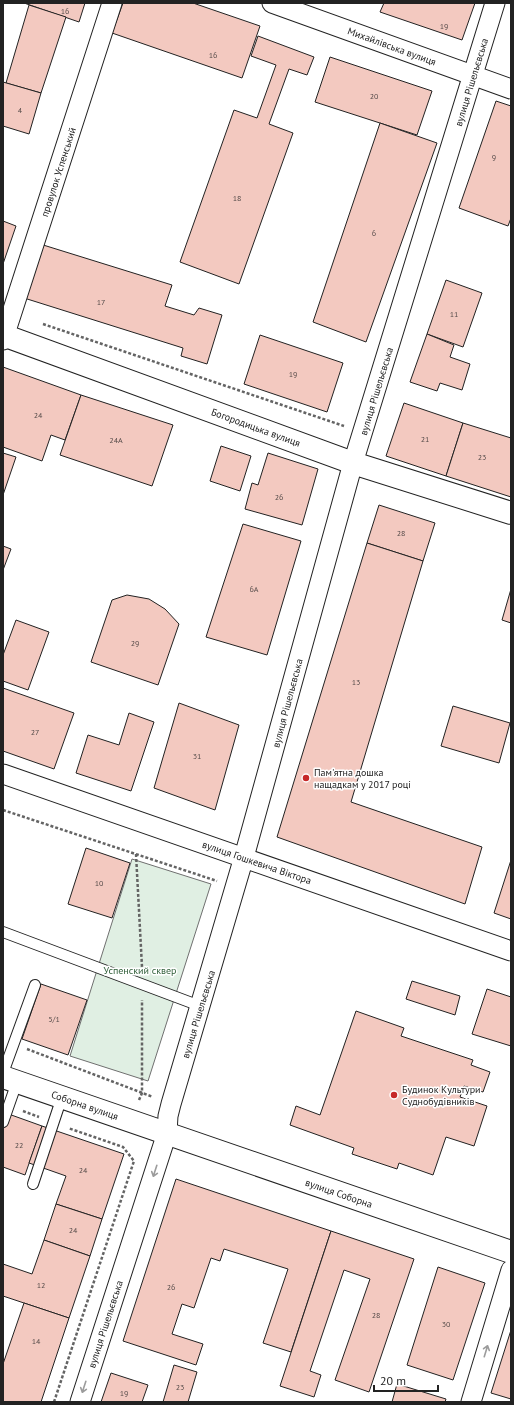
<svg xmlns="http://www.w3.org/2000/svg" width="514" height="1405" font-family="'PT Sans',sans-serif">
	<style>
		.green { fill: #e0efe3; stroke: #6f6f6f }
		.building { fill: #f3c9c0; stroke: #222 }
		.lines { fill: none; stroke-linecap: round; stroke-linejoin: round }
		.lane-casing { stroke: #222; stroke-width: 12 }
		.street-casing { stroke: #222; stroke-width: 21 }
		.secondary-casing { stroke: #222; stroke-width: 24 }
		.path { stroke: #646464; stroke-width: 2.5; stroke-dasharray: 3 2; stroke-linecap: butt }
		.lane { stroke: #fff; stroke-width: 10 }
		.street { stroke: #fff; stroke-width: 19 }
		.secondary { stroke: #fff; stroke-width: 22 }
		.oneway { stroke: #9c9c9c }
		.poi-dot { fill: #c62828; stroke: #fff; stroke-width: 1.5 }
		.labels { text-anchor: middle; stroke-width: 3; stroke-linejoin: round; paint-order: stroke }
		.number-label { font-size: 8px; fill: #564c4a }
		.street-label { font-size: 10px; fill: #222; stroke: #fff }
		.poi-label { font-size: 10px; fill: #222; stroke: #fff; text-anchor: start }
		.park-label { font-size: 10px; fill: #2f5e38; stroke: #fff }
	</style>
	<rect width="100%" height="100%" fill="#fff"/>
	<path class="green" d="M 132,859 L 211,884 L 148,1081 L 70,1056 Z"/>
	<g class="building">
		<path d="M 24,3 L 85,3 L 79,22 Z"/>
		<path d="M 123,3 L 193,3 L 260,26 L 242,78 L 112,33 Z"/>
		<path d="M 384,3 L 475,3 L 462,40 L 380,12 Z"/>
		<path d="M 29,5 L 66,17 L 41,93 L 6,83 Z"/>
		<path d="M 258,36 L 314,57 L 307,75 L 289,69 L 269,124 L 293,133 L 239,284 L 180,262 L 234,110 L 257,118 L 276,65 L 251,56 Z"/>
		<path d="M 330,57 L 432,91 L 417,135 L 315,102 Z"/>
		<path d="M 3,82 L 41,93 L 29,134 L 3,126 Z"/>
		<path d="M 496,101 L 511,106 L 511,218 L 508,226 L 459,208 Z"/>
		<path d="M 380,123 L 437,143 L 366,342 L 313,322 Z"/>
		<path d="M 3,221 L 16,226 L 3,264 Z"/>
		<path d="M 40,244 L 172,285 L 165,306 L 194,315 L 199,308 L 222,315 L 207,364 L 181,356 L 183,348 L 24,298 Z"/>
		<path d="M 446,280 L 482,293 L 463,347 L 427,334 Z"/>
		<path d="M 427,334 L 454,345 L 450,357 L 470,364 L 462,390 L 440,383 L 437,391 L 410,382 Z"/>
		<path d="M 260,335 L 343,363 L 327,412 L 244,384 Z"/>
		<path d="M 3,367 L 81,395 L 65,440 L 51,435 L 42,461 L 3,447 Z"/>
		<path d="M 81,395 L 173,425 L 152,486 L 60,455 Z"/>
		<path d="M 404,403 L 463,423 L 446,476 L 386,456 Z"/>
		<path d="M 463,423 L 511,438 L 511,497 L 446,476 Z"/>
		<path d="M 221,446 L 251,456 L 240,491 L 210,481 Z"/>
		<path d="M 3,453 L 16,457 L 3,495 Z"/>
		<path d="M 268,453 L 318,469 L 302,525 L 245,509 L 252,483 L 258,485 Z"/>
		<path d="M 379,505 L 435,523 L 423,561 L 367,543 Z"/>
		<path d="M 243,524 L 301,541 L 267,655 L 206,637 Z"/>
		<path d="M 367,543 L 423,561 L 351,802 L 482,847 L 465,904 L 277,837 Z"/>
		<path d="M 3,546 L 11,549 L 3,570 Z"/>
		<path d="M 511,589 L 511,623 L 502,620 Z"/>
		<path d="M 127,595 L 149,599 L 165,609 L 179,624 L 158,685 L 91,662 L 112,600 Z"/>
		<path d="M 16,620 L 49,632 L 28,690 L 3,681 L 3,655 Z"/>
		<path d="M 3,688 L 74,713 L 54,769 L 3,751 Z"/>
		<path d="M 179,703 L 239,725 L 215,810 L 154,788 Z"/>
		<path d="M 453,706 L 510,723 L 499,763 L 441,746 Z"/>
		<path d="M 129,713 L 154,722 L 131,791 L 76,773 L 88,735 L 119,745 Z"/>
		<path d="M 86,848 L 130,863 L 112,918 L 68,904 Z"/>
		<path d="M 511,860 L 511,919 L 494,913 Z"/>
		<path d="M 412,981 L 460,996 L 455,1015 L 406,999 Z"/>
		<path d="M 41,984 L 87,1000 L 68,1055 L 22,1039 Z"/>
		<path d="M 487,989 L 511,997 L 511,1046 L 472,1034 Z"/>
		<path d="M 356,1011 L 404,1028 L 401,1036 L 473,1060 L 471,1065 L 490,1072 L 483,1092 L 464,1086 L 460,1097 L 487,1106 L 474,1146 L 446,1137 L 433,1175 L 399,1163 L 397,1169 L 352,1154 L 354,1148 L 290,1125 L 296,1106 L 320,1115 Z"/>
		<path d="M 3,1112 L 42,1126 L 25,1175 L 3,1167 Z"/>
		<path d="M 42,1126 L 124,1154 L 102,1219 L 56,1204 L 66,1176 L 29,1163 Z"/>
		<path d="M 176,1179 L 331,1231 L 291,1352 L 263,1343 L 288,1269 L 224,1249 L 220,1261 L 211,1258 L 194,1308 L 182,1304 L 172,1334 L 203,1344 L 196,1365 L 123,1341 Z"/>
		<path d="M 56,1204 L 102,1219 L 90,1256 L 44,1240 Z"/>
		<path d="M 331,1231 L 414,1259 L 369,1392 L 335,1380 L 370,1279 L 344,1270 L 310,1371 L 321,1375 L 314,1397 L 280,1386 Z"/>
		<path d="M 44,1240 L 90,1256 L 69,1318 L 3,1296 L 3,1264 L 32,1274 Z"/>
		<path d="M 438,1267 L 485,1283 L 453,1380 L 407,1365 Z"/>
		<path d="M 24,1303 L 69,1318 L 41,1402 L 3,1402 L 3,1364 Z"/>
		<path d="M 511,1330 L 511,1399 L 491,1393 Z"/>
		<path d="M 174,1365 L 197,1372 L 188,1402 L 163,1402 Z"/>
		<path d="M 111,1373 L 148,1385 L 142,1402 L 101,1402 Z"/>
		<path d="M 397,1384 L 446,1399 L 445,1402 L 392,1402 Z"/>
	</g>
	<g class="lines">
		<defs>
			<g id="lane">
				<path d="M 3,932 L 200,1006"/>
				<path d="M 3,1073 L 35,985"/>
				<path d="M 3,1122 L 17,1082"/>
				<path d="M 33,1184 L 62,1097"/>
			</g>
			<g id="street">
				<path d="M 272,3 L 511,89"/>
				<path d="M 3,340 L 112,3"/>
				<path d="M 3,774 L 511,951"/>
				<path d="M 80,1402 L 167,1133 L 168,1116 L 171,1104 L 244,857 L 353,463 L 495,3"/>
				<path d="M 471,1402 L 511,1270"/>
			</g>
			<g id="secondary">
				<path d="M 3,335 L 353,463 L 511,513"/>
				<path d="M 3,1077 L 511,1252"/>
			</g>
		</defs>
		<use href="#lane" class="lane-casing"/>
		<use href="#street" class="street-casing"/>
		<use href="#secondary" class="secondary-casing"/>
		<g class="path">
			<path d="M 43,324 L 344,426"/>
			<path d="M 3,810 L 217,881"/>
			<path d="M 136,854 L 142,967"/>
			<path d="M 27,1049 L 153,1097"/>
			<path d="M 139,1100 L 142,1093 L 142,1000"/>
			<path d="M 23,1111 L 39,1117"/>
			<path d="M 54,1402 L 134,1161 L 123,1147 L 68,1128"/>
		</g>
		<use href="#lane" class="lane"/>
		<use href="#street" class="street"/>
		<use href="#secondary" class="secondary"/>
	</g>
	<defs><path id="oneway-shaft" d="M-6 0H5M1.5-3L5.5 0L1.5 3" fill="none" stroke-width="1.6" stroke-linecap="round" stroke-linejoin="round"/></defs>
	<g class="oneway">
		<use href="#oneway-shaft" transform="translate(155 1171) rotate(108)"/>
		<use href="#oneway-shaft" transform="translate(486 1351) rotate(-73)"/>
		<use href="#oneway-shaft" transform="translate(84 1387) rotate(108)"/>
	</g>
	<g class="poi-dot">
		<circle cx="306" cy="778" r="4"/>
		<circle cx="394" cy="1095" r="4"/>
	</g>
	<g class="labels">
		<g class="number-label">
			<text x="65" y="14">16</text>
			<text x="444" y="29">19</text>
			<text x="213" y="58">16</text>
			<text x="374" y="99">20</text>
			<text x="20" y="113">4</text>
			<text x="494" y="160">9</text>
			<text x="237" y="201">18</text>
			<text x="374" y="236">6</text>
			<text x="101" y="305">17</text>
			<text x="454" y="317">11</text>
			<text x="293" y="377">19</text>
			<text x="38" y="418">24</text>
			<text x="425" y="442">21</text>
			<text x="116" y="443">24А</text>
			<text x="482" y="460">23</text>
			<text x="279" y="500">26</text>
			<text x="401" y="536">28</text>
			<text x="254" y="592">6А</text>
			<text x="135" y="646">29</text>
			<text x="356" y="685">13</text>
			<text x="35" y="735">27</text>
			<text x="197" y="759">31</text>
			<text x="99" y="886">10</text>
			<text x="54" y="1022">5/1</text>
			<text x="19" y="1148">22</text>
			<text x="83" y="1173">24</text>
			<text x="73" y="1233">24</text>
			<text x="41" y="1288">12</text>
			<text x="171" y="1290">26</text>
			<text x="376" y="1318">28</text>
			<text x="446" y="1327">30</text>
			<text x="36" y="1344">14</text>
			<text x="180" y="1390">23</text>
			<text x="124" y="1396">19</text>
		</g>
		<g class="street-label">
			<text transform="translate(392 46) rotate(20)" y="4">Михайлівська вулиця</text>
			<text transform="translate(471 82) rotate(-73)" y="4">вулиця Рішельєвська</text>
			<text transform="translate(58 172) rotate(-72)" y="4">провулок Успенський</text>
			<text transform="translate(376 391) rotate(-73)" y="4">вулиця Рішельєвська</text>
			<text transform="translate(256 427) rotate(20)" y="4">Богородицька вулиця</text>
			<text transform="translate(287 703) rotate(-75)" y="4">вулиця Рішельєвська</text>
			<text transform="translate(257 862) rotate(19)" y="4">вулиця Гошкевича Віктора</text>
			<text transform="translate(198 1014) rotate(-73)" y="4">вулиця Рішельєвська</text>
			<text transform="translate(85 1105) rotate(19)" y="4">Соборна вулиця</text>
			<text transform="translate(339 1193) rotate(19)" y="4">вулиця Соборна</text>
			<text transform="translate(105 1324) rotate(-72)" y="4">вулиця Рішельєвська</text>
		</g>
		<g class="poi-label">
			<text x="314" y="776">Пам'ятна дошка<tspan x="314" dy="12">нащадкам у 2017 році</tspan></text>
			<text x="402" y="1093">Будинок Культури<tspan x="402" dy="12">Суднобудівників</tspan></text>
		</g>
		<g class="park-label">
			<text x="140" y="974">Успенский сквер</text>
		</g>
	</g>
	<rect width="514" height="1405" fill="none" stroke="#222222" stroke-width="8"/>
	<path d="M374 1385v6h64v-6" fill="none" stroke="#222222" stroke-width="2"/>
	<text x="380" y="1385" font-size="12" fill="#222222" stroke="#ffffff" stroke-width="3" paint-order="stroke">20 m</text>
</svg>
